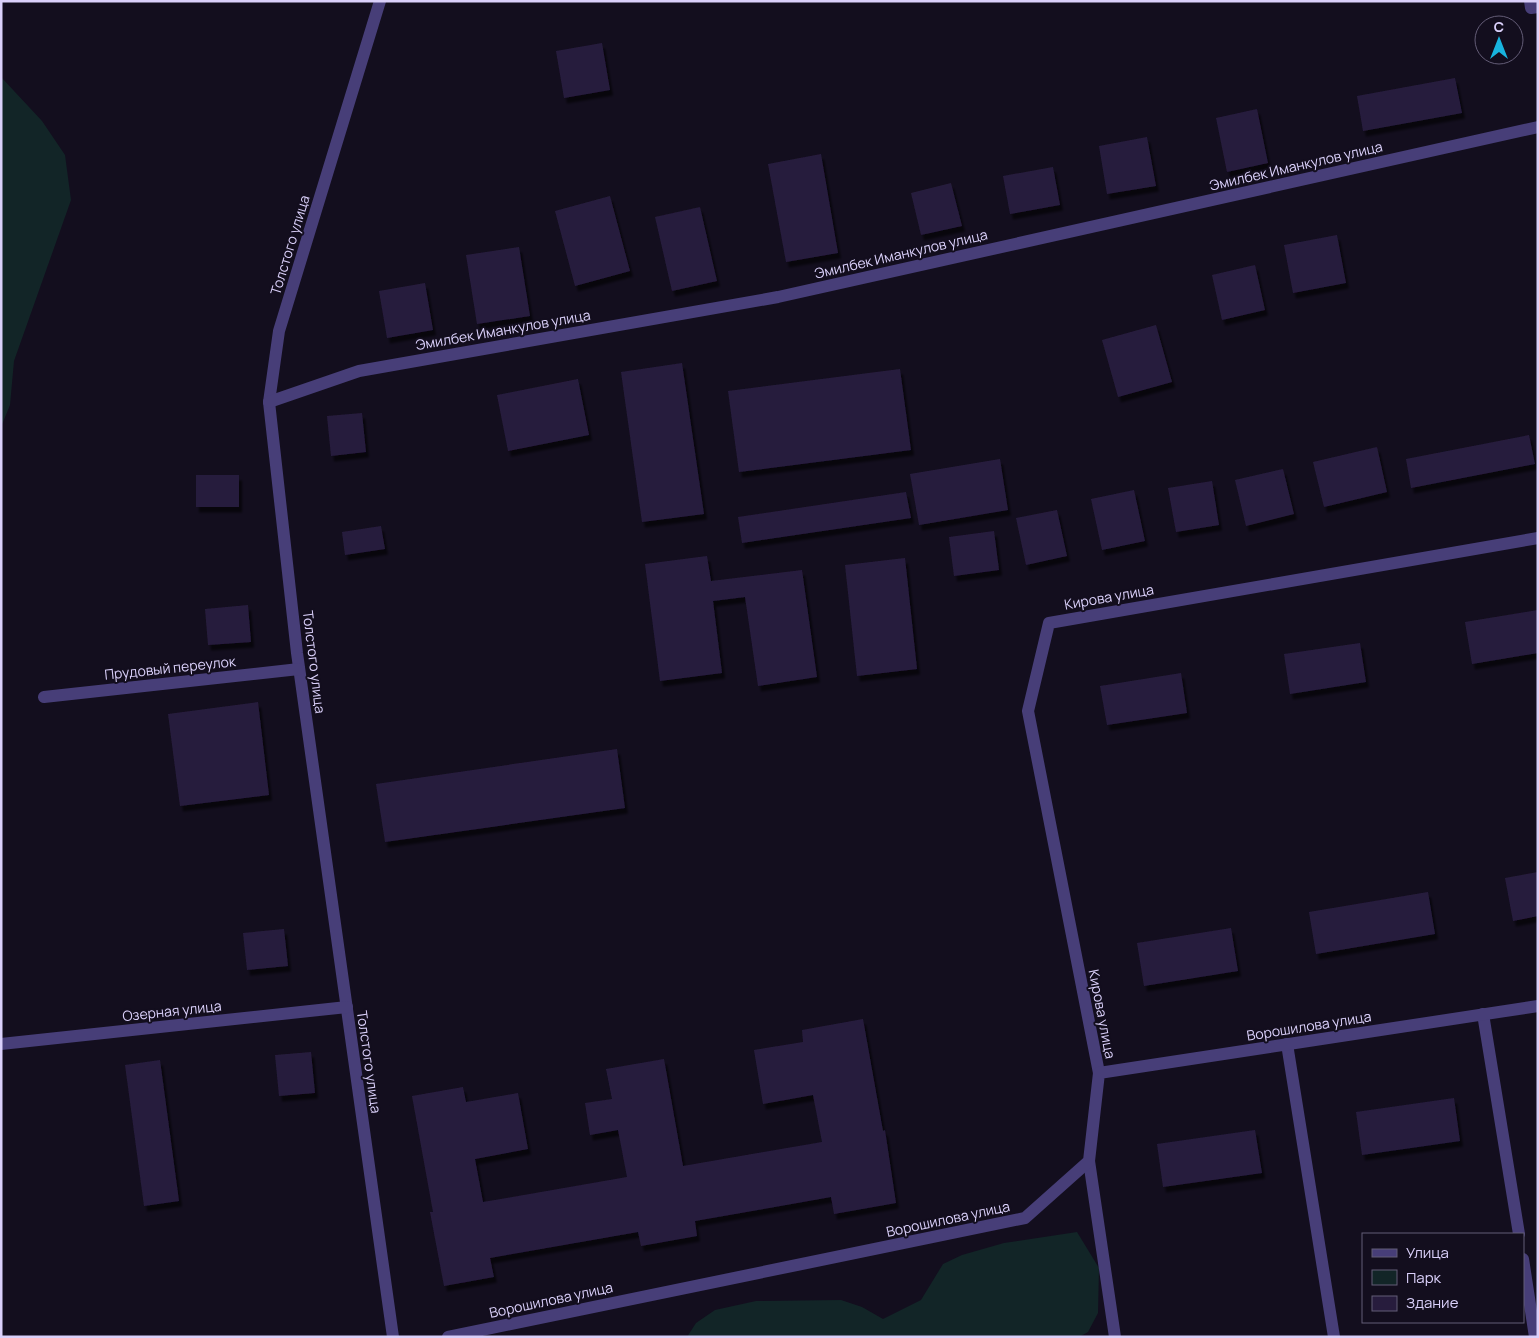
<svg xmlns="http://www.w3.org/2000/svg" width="1539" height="1338" font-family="Manrope,sans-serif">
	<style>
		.green { fill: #122527 }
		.building { fill: #271c3d; filter: url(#shadow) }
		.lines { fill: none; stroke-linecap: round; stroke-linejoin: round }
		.minor { stroke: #473e78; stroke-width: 12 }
		.labels { text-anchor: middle; stroke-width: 4; stroke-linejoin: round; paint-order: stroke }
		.street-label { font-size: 14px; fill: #dad0fa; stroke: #130e1e }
	</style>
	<defs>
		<filter id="shadow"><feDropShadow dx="3" dy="5.5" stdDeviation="1" flood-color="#0009"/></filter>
	</defs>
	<rect width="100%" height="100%" fill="#130e1e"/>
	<g class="green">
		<path d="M 1,77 L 42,121 L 65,155 L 71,200 L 14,361 L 10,405 L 1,427 Z"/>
		<path d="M 1077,1232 L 1099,1268 L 1098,1313 L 1088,1332 L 1079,1337 L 687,1337 L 696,1323 L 715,1310 L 756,1301 L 841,1300 L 862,1307 L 883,1319 L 921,1300 L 943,1264 L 962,1255 L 1004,1243 Z"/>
	</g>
	<g class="building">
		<path d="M 602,43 L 610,90 L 564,98 L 556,51 Z"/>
		<path d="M 1455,78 L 1462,113 L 1363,131 L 1357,96 Z"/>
		<path d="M 1257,109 L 1268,163 L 1227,172 L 1216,118 Z"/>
		<path d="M 1147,137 L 1156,186 L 1107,194 L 1099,146 Z"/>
		<path d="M 821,154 L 838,253 L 786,262 L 768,164 Z"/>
		<path d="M 1053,167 L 1060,205 L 1010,214 L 1003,176 Z"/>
		<path d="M 951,183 L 962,226 L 921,235 L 911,193 Z"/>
		<path d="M 610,196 L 630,271 L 575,286 L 555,211 Z"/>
		<path d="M 700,207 L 717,281 L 672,291 L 655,217 Z"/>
		<path d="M 1337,235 L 1346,283 L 1293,293 L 1284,245 Z"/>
		<path d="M 519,247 L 530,316 L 477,324 L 466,255 Z"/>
		<path d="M 1255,265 L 1265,310 L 1222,320 L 1212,275 Z"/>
		<path d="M 425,283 L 433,330 L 387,338 L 379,291 Z"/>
		<path d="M 1156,325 L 1172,382 L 1118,397 L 1102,340 Z"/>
		<path d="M 682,363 L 704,514 L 642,522 L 621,372 Z"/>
		<path d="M 900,369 L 911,450 L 739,472 L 728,391 Z"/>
		<path d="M 578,379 L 589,435 L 508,451 L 497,395 Z"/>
		<path d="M 362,413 L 366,452 L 331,456 L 327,416 Z"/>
		<path d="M 1529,435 L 1535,464 L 1411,488 L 1406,459 Z"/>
		<path d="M 1377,447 L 1387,492 L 1324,507 L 1313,462 Z"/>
		<path d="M 1000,459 L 1008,510 L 919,525 L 910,474 Z"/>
		<path d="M 1283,469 L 1294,514 L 1246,526 L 1235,480 Z"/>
		<rect x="196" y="475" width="43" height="32"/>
		<path d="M 1212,481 L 1219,525 L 1176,532 L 1168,488 Z"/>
		<path d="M 1134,490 L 1145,541 L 1102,550 L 1091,499 Z"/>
		<path d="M 906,492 L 911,518 L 742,543 L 738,517 Z"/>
		<path d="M 1057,510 L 1067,556 L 1026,565 L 1016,518 Z"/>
		<path d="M 381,526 L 385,549 L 345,555 L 342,532 Z"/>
		<path d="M 994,531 L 999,570 L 954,576 L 949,537 Z"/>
		<path d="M 707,556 L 711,581 L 802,570 L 817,677 L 758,686 L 745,597 L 713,601 L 722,673 L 660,681 L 645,564 Z"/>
		<path d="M 905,558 L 917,669 L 857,676 L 845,565 Z"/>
		<path d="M 248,605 L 251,642 L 208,645 L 205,609 Z"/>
		<path d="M 1538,610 L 1538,653 L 1472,664 L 1465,622 Z"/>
		<path d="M 1360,643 L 1366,682 L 1290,694 L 1284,654 Z"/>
		<path d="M 1181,673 L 1187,713 L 1107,725 L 1100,686 Z"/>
		<path d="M 258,702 L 269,795 L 180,806 L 168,714 Z"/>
		<path d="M 617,749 L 625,808 L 385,842 L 376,784 Z"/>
		<path d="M 1538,872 L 1538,916 L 1513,921 L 1505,878 Z"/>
		<path d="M 1428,892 L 1435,934 L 1316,954 L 1309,912 Z"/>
		<path d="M 1231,928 L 1238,971 L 1144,986 L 1137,943 Z"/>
		<path d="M 284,929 L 288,966 L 247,970 L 243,933 Z"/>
		<path d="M 863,1019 L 883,1131 L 885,1130 L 896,1203 L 834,1214 L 831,1197 L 695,1221 L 697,1236 L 641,1246 L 638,1232 L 490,1258 L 494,1277 L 444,1286 L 430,1212 L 433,1212 L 412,1096 L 463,1087 L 466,1102 L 518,1093 L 528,1149 L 475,1159 L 483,1202 L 627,1177 L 618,1130 L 590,1135 L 585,1103 L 612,1099 L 606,1069 L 664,1059 L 683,1166 L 822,1142 L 813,1095 L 763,1104 L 754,1050 L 803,1042 L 802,1030 Z"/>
		<path d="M 311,1052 L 315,1093 L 279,1096 L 275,1055 Z"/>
		<path d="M 160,1060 L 179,1201 L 144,1206 L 125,1065 Z"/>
		<path d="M 1454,1098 L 1460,1141 L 1362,1155 L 1356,1112 Z"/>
		<path d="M 1255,1130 L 1262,1173 L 1163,1187 L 1157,1144 Z"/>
	</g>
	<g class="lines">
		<g class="minor">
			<path d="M 380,1 L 279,331 L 269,402 L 297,653 L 393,1337"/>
			<path d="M 1530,1 L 1531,8 L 1538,7"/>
			<path d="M 269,402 L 359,371 L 778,297 L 1538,127"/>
			<path d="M 44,697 L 299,669"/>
			<path d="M 1483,1014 L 1519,1234"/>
			<path d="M 1,1044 L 347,1007"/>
			<path d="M 1287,1044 L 1334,1337"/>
			<path d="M 1099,1073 L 1028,711 L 1049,623 L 1538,538"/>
			<path d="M 1089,1161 L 1115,1337"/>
			<path d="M 1523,1259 L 1535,1337"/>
			<path d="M 448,1337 L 1025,1218 L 1089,1161 L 1099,1073 L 1538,1006"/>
		</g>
	</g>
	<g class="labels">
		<g class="street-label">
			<text transform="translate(1296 166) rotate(-13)" y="5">Эмилбек Иманкулов улица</text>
			<text transform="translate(290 245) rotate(-73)" y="5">Толстого улица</text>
			<text transform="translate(901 254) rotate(-13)" y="5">Эмилбек Иманкулов улица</text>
			<text transform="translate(503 330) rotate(-10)" y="5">Эмилбек Иманкулов улица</text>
			<text transform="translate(1109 597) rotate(-10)" y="5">Кирова улица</text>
			<text transform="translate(314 662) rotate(83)" y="5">Толстого улица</text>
			<text transform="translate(170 668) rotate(-6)" y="5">Прудовый переулок</text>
			<text transform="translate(172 1011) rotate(-6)" y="5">Озерная улица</text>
			<text transform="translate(1102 1014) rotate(79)" y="5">Кирова улица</text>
			<text transform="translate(1309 1026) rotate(-9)" y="5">Ворошилова улица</text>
			<text transform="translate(369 1062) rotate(82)" y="5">Толстого улица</text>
			<text transform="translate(948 1219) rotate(-12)" y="5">Ворошилова улица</text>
			<text transform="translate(551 1300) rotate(-12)" y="5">Ворошилова улица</text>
		</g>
	</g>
	<rect width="1539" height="1338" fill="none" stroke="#dad0fa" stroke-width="5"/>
	<rect x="1362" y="1233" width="162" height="90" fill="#130e1e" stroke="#635c76"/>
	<rect x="1372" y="1249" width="25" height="8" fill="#473e78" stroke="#635c76"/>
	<text x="1406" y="1258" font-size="15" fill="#dad0fa">Улица</text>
	<rect x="1372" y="1270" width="25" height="15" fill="#122527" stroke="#635c76"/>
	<text x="1406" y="1283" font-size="15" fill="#dad0fa">Парк</text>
	<rect x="1372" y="1296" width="25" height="15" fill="#271c3d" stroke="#635c76"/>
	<text x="1406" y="1308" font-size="15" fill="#dad0fa">Здание</text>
	<g transform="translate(1499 40)"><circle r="24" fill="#130e1e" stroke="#635c76"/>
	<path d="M0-4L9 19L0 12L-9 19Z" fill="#18b4de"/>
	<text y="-8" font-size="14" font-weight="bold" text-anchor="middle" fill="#dad0fa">С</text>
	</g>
</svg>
